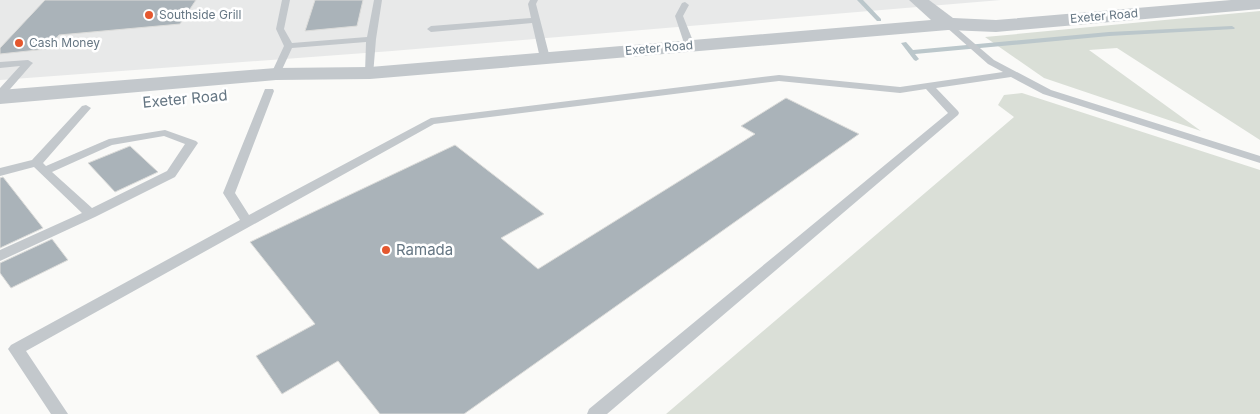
<svg xmlns="http://www.w3.org/2000/svg" width="1260" height="414" font-family="Inter,sans-serif">
	<style>
		.built { fill: #e8e9e9 }
		.green { fill: #dadfd7 }
		.lines { fill: none; stroke-linecap: round; stroke-linejoin: round }
		.stream { fill: #bbc7cb; fill-rule: evenodd }
		.building { fill: #aab3b9; stroke: #dcdcda }
		.service { fill: #c3c8cc; fill-rule: evenodd }
		.tertiary { fill: #c3c8cc; fill-rule: evenodd }
		.poi-dot { fill: #e4572e; stroke: #fff; stroke-width: 2 }
		.labels { text-anchor: middle; stroke-width: 5; stroke-linejoin: round; paint-order: stroke }
		.far-poi-label { font-size: 12px; fill: #657683; stroke: #fff; text-anchor: start }
		.far-street-label { font-size: 12px; fill: #657683; stroke: #fff }
		.street-label { font-size: 15px; fill: #657683; stroke: #fff }
		.poi-label { font-size: 15px; fill: #657683; stroke: #fff; text-anchor: start }
	</style>
	<rect width="100%" height="100%" fill="#fafaf8"/>
	<path class="built" d="M 0,0 L 1001,0 L 392,51 L 0,80 Z"/>
	<g class="green">
		<path d="M 1260,11 L 1260,140 L 1117,48 L 1089,50 L 1201,131 L 1044,78 L 985,37 Z"/>
		<path d="M 1022,93 L 1260,170 L 1260,414 L 666,414 L 1014,117 L 998,105 L 1004,95 Z"/>
	</g>
	<g class="lines">
		<g class="stream">
			<path d="M 857,0 L 863,0 L 881,19 L 881,21 L 877,21 Z"/>
			<path d="M 1232,26 L 1235,28 L 1234,29 L 1109,36 L 915,54 L 919,59 L 916,61 L 914,60 L 901,43 L 906,42 L 913,50 L 1109,32 Z"/>
		</g>
	</g>
	<g class="building">
		<path d="M 45,0 L 196,0 L 180,24 L 59,35 L 47,49 L 0,54 L 0,48 Z"/>
		<path d="M 315,0 L 363,0 L 357,26 L 305,31 Z"/>
		<path d="M 786,98 L 859,134 L 464,414 L 380,414 L 338,361 L 282,394 L 256,356 L 315,324 L 250,242 L 455,145 L 544,214 L 501,238 L 538,269 L 755,134 L 741,126 Z"/>
		<path d="M 130,146 L 158,172 L 115,192 L 88,163 Z"/>
		<path d="M 3,177 L 43,228 L 0,248 L 0,178 Z"/>
		<path d="M 52,239 L 68,260 L 11,288 L 0,273 L 0,263 Z"/>
	</g>
	<g class="lines">
		<g class="service">
			<path d="M 282,0 L 290,0 L 284,29 L 292,43 L 367,37 L 374,0 L 382,0 L 376,39 L 373,75 L 367,75 L 365,73 L 366,42 L 292,48 L 279,76 L 273,76 L 271,74 L 284,46 L 276,29 Z"/>
			<path d="M 530,0 L 538,0 L 536,4 L 550,58 L 548,60 L 542,60 L 540,58 L 532,23 L 431,32 L 427,29 L 431,26 L 531,18 L 528,4 Z"/>
			<path d="M 685,2 L 689,5 L 683,16 L 695,46 L 690,49 L 685,46 L 675,16 L 682,3 Z"/>
			<path d="M 948,21 L 994,60 L 1051,90 L 1260,156 L 1260,163 L 1043,94 L 1011,77 L 936,88 L 958,111 L 959,113 L 958,115 L 607,414 L 587,414 L 589,409 L 948,113 L 926,89 L 900,93 L 779,81 L 434,124 L 26,351 L 68,414 L 51,414 L 8,349 L 11,345 L 240,220 L 223,193 L 265,89 L 273,89 L 274,91 L 235,193 L 249,215 L 431,118 L 779,75 L 900,87 L 1003,72 L 988,64 L 945,26 L 944,24 Z"/>
			<path d="M 28,60 L 33,63 L 31,65 L 4,96 L 0,97 L 0,88 L 20,66 L 0,68 L 0,62 Z"/>
			<path d="M 86,105 L 91,108 L 43,163 L 46,166 L 109,139 L 165,130 L 196,141 L 198,143 L 175,177 L 95,217 L 0,261 L 0,250 L 82,213 L 34,167 L 0,176 L 0,168 L 32,160 L 82,106 ZM 164,136 L 185,144 L 167,171 L 92,208 L 52,172 L 112,145 Z"/>
		</g>
		<path class="tertiary" d="M 909,0 L 929,0 L 953,18 L 996,20 L 1231,0 L 1260,0 L 1260,9 L 996,32 L 948,30 L 370,79 L 276,80 L 0,104 L 0,90 L 276,68 L 370,67 L 931,20 Z"/>
	</g>
	<g class="poi-dot">
		<circle cx="149" cy="15" r="5"/>
		<circle cx="19" cy="43" r="5"/>
		<circle cx="386" cy="250" r="5"/>
	</g>
	<g class="labels">
		<g class="far-poi-label">
			<text x="159" y="19">Southside Grill</text>
			<text x="29" y="47">Cash Money</text>
		</g>
		<g class="far-street-label">
			<text transform="translate(1104 16) rotate(-5)" y="4">Exeter Road</text>
			<text transform="translate(659 48) rotate(-5)" y="4">Exeter Road</text>
		</g>
		<g class="street-label">
			<text transform="translate(185 99) rotate(-5)" y="5">Exeter Road</text>
		</g>
		<g class="poi-label">
			<text x="396" y="255">Ramada</text>
		</g>
	</g>
</svg>
